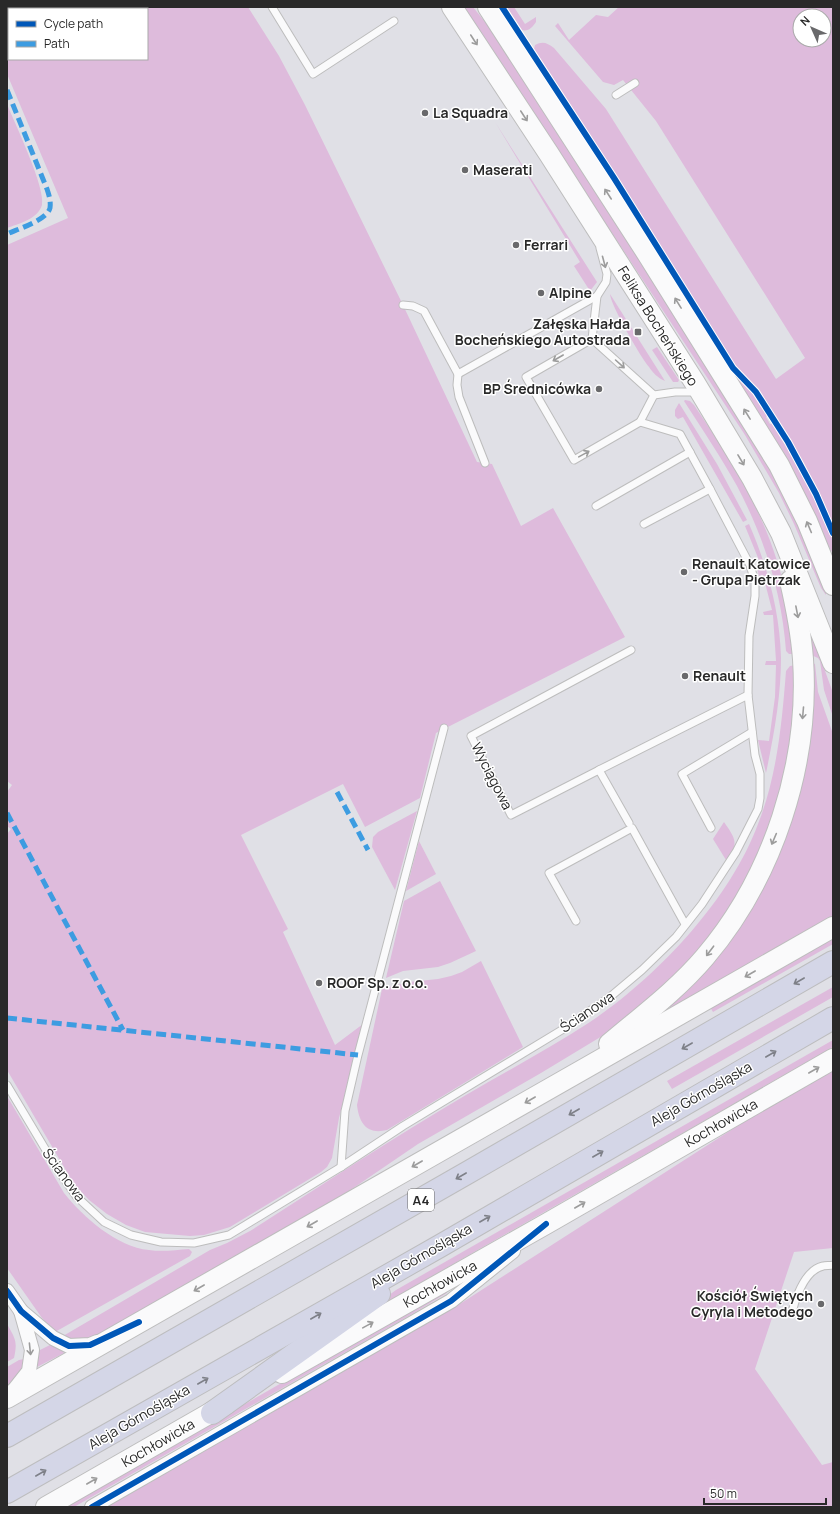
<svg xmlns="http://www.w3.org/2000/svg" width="840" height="1514" font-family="Manrope,sans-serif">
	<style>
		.green { fill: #debbdc; fill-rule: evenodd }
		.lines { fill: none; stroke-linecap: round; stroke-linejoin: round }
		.lane-casing { stroke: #bdbdbd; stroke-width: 9 }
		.street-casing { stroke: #bdbdbd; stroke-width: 16 }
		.secondary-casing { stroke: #bdbdbd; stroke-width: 22 }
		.highway-casing { stroke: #bdbdbf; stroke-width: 24 }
		.lane { stroke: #fafafb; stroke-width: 7 }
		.street { stroke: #fafafb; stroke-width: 14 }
		.secondary { stroke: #fafafb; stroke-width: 20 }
		.highway { stroke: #d4d6e7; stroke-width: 22 }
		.quiet { stroke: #3d9ce1; stroke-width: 5; stroke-dasharray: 10 5; stroke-linecap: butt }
		.cycleway-casing { stroke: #fff; stroke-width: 8 }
		.cycleway { stroke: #0057b8; stroke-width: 6 }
		.oneway { stroke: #9c9c9c }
		.oneway2 { stroke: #7e8088 }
		.poi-dot { fill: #69696b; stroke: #fff; stroke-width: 1.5 }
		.labels { text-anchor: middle; stroke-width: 3; stroke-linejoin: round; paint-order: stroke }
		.shield { fill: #fff; stroke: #696969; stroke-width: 1 }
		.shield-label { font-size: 13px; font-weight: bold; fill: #292929 }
		.poi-label { font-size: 14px; font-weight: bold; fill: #292929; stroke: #fff; text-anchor: start }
		.street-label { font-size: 14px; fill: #292929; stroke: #fff }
	</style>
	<rect width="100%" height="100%" fill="#e0e0e6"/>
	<g class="green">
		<path d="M 7,7 L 248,7 L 279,56 L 305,105 L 403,305 L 477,462 L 492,464 L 521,526 L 553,508 L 625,637 L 436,733 L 420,798 L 365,827 L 343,784 L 241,835 L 288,929 L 283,932 L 335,1045 L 363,1024 L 339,1118 L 332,1158 L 327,1167 L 321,1172 L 230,1227 L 204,1235 L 190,1236 L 145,1232 L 126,1225 L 107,1214 L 89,1200 L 74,1184 L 7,1070 L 7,834 L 11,829 L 7,826 L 7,792 L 12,785 L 7,781 L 7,245 L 68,218 L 7,74 ZM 9,9 L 147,9 L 147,59 L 9,59 Z"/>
		<path d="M 463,7 L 473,7 L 493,32 L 594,187 L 769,467 C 791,508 809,550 826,593 L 826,595 L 821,588 L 794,524 L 779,493 L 745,435 Z"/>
		<path d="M 507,7 L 514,7 L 525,24 L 536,17 L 536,22 C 533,27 528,32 522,30 Z"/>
		<path d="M 619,7 L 833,7 L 833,525 L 823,501 L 804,463 L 758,388 L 740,372 L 735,365 L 621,182 L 534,49 L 535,45 C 543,41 547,43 554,48 L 606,109 L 776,379 L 805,358 L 656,121 L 623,80 L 614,85 L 603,82 L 555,26 L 558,23 L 569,40 L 596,15 L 608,17 ZM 800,16 L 824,16 L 824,40 L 800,40 Z"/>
		<path d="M 7,104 C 15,124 46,188 42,205 C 38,219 18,224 7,228 Z"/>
		<path d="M 495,122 L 597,282 L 590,291 L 574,266 L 580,262 Z"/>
		<path d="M 610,294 L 665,381 C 658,378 653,373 649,367 C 640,356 611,306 610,294 Z"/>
		<path d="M 657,347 L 679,380 L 678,382 L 673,382 L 652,350 Z"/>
		<path d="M 731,372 L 753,392 L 768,415 L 766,417 L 770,424 L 773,423 L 791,453 L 810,488 L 833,541 L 833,554 Z"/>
		<path d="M 685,400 L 690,401 L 694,405 C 727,454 759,503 777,561 C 787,591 790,622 795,654 L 789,654 L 786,651 C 782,593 764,537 737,486 C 721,457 702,429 684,401 Z"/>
		<path d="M 679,403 L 717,464 L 747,520 L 743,522 L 683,417 L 678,419 L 675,416 L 675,410 Z"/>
		<path d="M 749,524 C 767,565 780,612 781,658 C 781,696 774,735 766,773 L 758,740 L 769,741 L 775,697 L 776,665 L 765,665 L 766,661 L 776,661 L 773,615 L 764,615 L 763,612 L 772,610 L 763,575 L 759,576 L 757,567 L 761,565 L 745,526 Z"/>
		<path d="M 810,630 L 811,632 L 833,693 L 833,717 L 824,690 L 820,661 L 818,658 L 811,655 Z"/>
		<path d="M 813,663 L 815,664 L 818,692 L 833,734 L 833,917 L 672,1008 L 670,1007 L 669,1006 L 753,902 Z"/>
		<path d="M 796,665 L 796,699 L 788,767 L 767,838 L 735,902 L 681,972 L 617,1027 L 541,1073 L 418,1144 L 349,1191 L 321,1208 L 93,1338 L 75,1340 L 63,1336 L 210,1250 L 227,1243 L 250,1231 C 322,1185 393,1138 466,1095 C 507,1071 550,1048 590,1022 C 656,978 730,900 758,824 C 777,776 782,723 786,671 L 790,666 Z"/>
		<path d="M 417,811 L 395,890 L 372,847 L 373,837 L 378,832 Z"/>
		<path d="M 724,822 C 735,838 740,844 726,860 L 713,839 Z"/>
		<path d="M 419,841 L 436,874 L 406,891 Z"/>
		<path d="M 440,881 L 476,951 L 450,963 L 438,967 L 403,971 L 386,978 L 404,901 Z"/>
		<path d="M 833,937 L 833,944 L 713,1012 L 710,1007 Z"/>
		<path d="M 481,961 L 523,1047 L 387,1130 C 367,1135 359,1123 357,1105 L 382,989 L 409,982 L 438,979 L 451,976 L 462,972 Z"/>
		<path d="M 833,987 L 833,997 L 672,1089 L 667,1081 Z"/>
		<path d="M 833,1040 L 833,1047 L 385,1303 L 381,1301 L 396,1290 Z"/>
		<path d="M 833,1068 L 833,1248 L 794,1252 L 755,1369 L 822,1465 L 833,1462 L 833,1507 L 107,1507 L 452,1309 L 753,1116 Z"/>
		<path d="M 7,1096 L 64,1193 C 83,1217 117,1247 149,1250 C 162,1252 176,1250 189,1249 L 192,1252 L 190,1256 L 55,1332 L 42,1318 L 7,1268 Z"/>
		<path d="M 444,1290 L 447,1291 L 447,1293 L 412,1314 L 74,1507 L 65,1507 Z"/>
		<path d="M 7,1324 C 15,1338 18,1342 14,1358 L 7,1362 Z"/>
		<path d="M 50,1345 L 62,1350 L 64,1353 L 37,1367 L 38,1351 Z"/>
		<path d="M 24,1359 L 20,1375 L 7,1388 L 7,1367 L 19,1360 Z"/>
	</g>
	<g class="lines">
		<defs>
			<g id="lane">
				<path d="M 272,7 L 313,74 L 394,21"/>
				<path d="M 616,95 L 635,83"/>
				<path d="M 600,248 L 607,274 L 606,282 L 597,296 L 592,339 L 654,395 L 675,392 L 697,392"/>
				<path d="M 403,305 L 413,306 L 424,311 L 458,374 L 597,296"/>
				<path d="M 592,339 L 526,377 L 574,460 L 640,422"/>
				<path d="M 458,374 L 457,385 L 459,397 L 485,463"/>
				<path d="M 596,506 L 690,452"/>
				<path d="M 644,524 L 710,489 L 680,434 L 640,422 L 654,395"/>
				<path d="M 599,770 L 748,695"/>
				<path d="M 629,823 L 599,770 L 511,815 L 471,736 L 631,650"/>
				<path d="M 711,828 L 682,774 L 752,732"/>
				<path d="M 576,921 L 549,873 L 632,828 L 685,924"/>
				<path d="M 7,1085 L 56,1167 L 76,1196 L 104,1222 L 131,1235 L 161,1242 L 194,1243 L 229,1235 L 341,1167 L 403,1126 L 565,1028 L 610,997 L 642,970 L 676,937 L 702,904 L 736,852 L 758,809 L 760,798 L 760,774 L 755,755 L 748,695 L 749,636 L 755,596 L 755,582 L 750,565 L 710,489"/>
				<path d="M 341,1167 L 345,1111 L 358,1055 L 444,728"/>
				<path d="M 792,1312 C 796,1297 805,1270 823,1266 C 826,1265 830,1266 833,1265"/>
			</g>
			<g id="street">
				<path d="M 7,1291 L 21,1311 L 53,1338 L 69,1346 L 90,1345 L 97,1342"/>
				<path d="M 14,1390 L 29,1371 L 32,1350 L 21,1311"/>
				<path d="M 92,1507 L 451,1301 L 513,1251"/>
			</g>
			<g id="secondary">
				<path d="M 452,7 L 549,154 L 695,383 L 752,478 L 781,533 L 833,663"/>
				<path d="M 488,7 L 648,255 L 779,465 L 807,521 L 833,585"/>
				<path d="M 609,1044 C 642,1016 677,990 705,957 C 773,877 810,764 803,659 C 801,633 796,607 790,581"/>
				<path d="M 282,1373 L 546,1224 L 833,1059"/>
				<path d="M 7,1398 L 833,927"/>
				<path d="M 46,1507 L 226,1404"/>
			</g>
			<g id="highway">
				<path d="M 212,1413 L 379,1294"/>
				<path d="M 7,1436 L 467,1173 L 833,962"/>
				<path d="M 7,1492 L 440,1246 L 833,1018"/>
			</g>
		</defs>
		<use href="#lane" class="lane-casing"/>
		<use href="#street" class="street-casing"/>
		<use href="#secondary" class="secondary-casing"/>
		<use href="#highway" class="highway-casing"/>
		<use href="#lane" class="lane"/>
		<use href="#street" class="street"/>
		<use href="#secondary" class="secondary"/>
		<use href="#highway" class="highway"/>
		<g class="quiet">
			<path d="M 7,90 L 47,189 C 49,195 51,201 50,208 C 47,220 18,229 7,234"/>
			<path d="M 337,792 L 368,850"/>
			<path d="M 7,813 L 123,1030"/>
			<path d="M 7,1018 L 358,1055"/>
		</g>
		<defs>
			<g id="cycleway">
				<path d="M 502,7 L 614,178 L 733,368 L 756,392 L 788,442 L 816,494 L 833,533"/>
				<path d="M 7,1291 L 21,1311 L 53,1338 L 69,1346 L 90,1345 L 139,1322"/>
				<path d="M 92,1507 L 451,1301 L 546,1224"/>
			</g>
		</defs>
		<use href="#cycleway" class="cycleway-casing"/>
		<use href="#cycleway" class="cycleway"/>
	</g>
	<defs><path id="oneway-shaft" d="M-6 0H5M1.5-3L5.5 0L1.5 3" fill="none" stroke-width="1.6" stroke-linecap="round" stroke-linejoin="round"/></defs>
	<g class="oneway">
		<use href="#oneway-shaft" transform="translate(474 40) rotate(57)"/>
		<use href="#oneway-shaft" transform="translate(524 116) rotate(57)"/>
		<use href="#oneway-shaft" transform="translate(608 194) rotate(-123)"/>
		<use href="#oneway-shaft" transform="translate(604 262) rotate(75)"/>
		<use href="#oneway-shaft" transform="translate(678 303) rotate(-122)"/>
		<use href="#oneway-shaft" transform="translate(558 358) rotate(150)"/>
		<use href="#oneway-shaft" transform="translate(620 364) rotate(42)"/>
		<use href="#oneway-shaft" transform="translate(747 414) rotate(-122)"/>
		<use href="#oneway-shaft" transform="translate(584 454) rotate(-29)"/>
		<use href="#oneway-shaft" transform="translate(741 460) rotate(59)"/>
		<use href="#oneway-shaft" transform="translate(809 527) rotate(-113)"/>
		<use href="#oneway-shaft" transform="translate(797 612) rotate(79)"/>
		<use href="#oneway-shaft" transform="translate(803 713) rotate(95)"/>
		<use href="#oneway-shaft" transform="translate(774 839) rotate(113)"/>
		<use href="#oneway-shaft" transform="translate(710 951) rotate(127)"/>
		<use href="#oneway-shaft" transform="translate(750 974) rotate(150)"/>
		<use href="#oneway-shaft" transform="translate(814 1070) rotate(-30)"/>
		<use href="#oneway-shaft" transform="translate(530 1100) rotate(150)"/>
		<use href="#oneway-shaft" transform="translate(417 1164) rotate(150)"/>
		<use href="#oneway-shaft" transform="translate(580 1205) rotate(-30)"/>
		<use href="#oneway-shaft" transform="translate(312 1224) rotate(150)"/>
		<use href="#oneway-shaft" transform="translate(199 1288) rotate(150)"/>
		<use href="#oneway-shaft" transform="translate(368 1325) rotate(-29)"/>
		<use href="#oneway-shaft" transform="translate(30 1349) rotate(84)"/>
		<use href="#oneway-shaft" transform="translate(92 1481) rotate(-30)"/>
	</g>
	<g class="oneway2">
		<use href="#oneway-shaft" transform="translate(799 981) rotate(150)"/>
		<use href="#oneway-shaft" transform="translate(687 1046) rotate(150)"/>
		<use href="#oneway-shaft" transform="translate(771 1054) rotate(-30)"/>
		<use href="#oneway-shaft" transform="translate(574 1112) rotate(150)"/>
		<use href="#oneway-shaft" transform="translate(598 1154) rotate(-30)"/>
		<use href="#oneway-shaft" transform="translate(461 1176) rotate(150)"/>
		<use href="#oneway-shaft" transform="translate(485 1219) rotate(-30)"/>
		<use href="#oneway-shaft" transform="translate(316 1316) rotate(-30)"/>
		<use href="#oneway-shaft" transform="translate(203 1381) rotate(-30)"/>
		<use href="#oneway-shaft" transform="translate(41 1473) rotate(-30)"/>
	</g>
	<g class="poi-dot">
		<circle cx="425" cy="113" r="4"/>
		<circle cx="465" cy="170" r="4"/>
		<circle cx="516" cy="245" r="4"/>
		<circle cx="541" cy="293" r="4"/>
		<rect x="634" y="328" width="8" height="8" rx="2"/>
		<circle cx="599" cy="389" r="4"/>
		<circle cx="684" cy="572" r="4"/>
		<circle cx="685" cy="676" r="4"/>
		<circle cx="319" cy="983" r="4"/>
		<circle cx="821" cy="1304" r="4"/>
	</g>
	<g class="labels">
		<rect class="shield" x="408" y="1189" width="26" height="22" rx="3"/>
		<g class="shield-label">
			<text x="421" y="1205">A4</text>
		</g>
		<g class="poi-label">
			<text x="433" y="118">La Squadra</text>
			<text x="473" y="175">Maserati</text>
			<text x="524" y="250">Ferrari</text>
			<text x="549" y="298">Alpine</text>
			<text x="630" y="329" text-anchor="end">Załęska Hałda<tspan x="630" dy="16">Bocheńskiego Autostrada</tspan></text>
			<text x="591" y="394" text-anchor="end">BP Średnicówka</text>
			<text x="692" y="569">Renault Katowice<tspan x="692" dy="16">- Grupa Pietrzak</tspan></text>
			<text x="693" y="681">Renault</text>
			<text x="327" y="988">ROOF Sp. z o.o.</text>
			<text x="813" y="1301" text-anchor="end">Kościół Świętych<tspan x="813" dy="16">Cyryla i Metodego</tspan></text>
		</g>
		<g class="street-label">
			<text transform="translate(658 326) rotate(58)" y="5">Feliksa Bocheńskiego</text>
			<text transform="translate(492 776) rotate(63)" y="5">Wyciągowa</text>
			<text transform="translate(587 1012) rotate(-34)" y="5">Ścianowa</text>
			<text transform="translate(701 1094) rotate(-30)" y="5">Aleja Górnośląska</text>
			<text transform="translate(721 1123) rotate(-30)" y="5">Kochłowicka</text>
			<text transform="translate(64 1175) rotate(54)" y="5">Ścianowa</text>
			<text transform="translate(421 1256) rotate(-30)" y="5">Aleja Górnośląska</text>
			<text transform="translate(440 1284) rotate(-29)" y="5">Kochłowicka</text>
			<text transform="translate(139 1417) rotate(-30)" y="5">Aleja Górnośląska</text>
			<text transform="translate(158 1443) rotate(-30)" y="5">Kochłowicka</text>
		</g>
	</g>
	<rect width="840" height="1514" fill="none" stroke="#292929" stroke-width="16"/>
	<rect x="8" y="8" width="140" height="52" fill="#ffffff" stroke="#a9a9a9"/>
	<rect x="16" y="21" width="20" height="6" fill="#0057b8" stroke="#a9a9a9"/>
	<text x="44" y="28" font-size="12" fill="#292929">Cycle path</text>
	<rect x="16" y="41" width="20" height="6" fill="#3d9ce1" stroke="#a9a9a9"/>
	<text x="44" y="48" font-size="12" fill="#292929">Path</text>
	<g transform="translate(812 28) rotate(315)"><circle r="19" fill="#ffffff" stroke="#a9a9a9"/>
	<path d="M0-3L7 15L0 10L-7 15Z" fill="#69696b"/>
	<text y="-6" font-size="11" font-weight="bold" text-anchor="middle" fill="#292929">N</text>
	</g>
	<path d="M704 1498v6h122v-6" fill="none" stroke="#292929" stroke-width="2"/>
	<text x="710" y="1498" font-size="12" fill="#292929" stroke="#ffffff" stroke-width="3" paint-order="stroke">50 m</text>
</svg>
